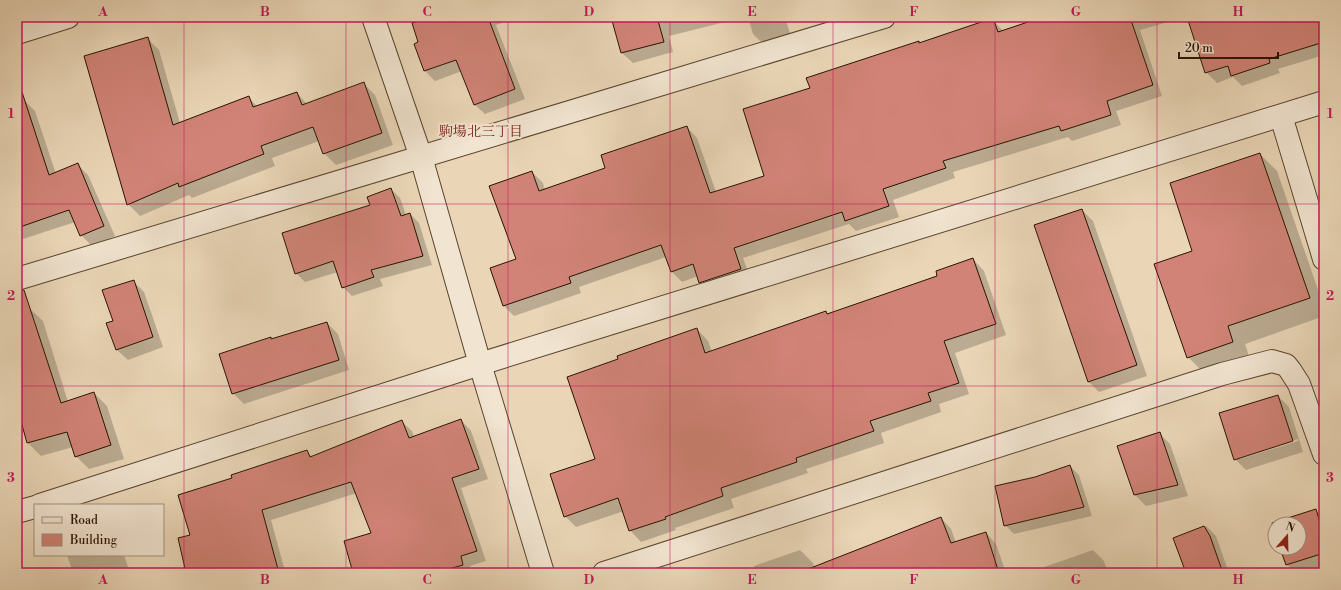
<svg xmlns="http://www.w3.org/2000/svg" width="1341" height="590" font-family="'Libre Bodoni','Noto Serif JP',serif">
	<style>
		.shadow { fill: #0003; fill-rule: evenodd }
		.building { fill: #d18377; stroke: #281400 }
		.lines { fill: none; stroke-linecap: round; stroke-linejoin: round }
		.minor-casing { stroke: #58442e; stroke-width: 24 }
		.minor { stroke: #f1e4d0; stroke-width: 22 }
		.grid { fill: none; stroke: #c2185b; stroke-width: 1; stroke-opacity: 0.55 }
		.labels { text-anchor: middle; stroke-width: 4; stroke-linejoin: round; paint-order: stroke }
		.neighbourhood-label { font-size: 14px; fill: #7a1f14; stroke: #f1e4d0 }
		.neatline { fill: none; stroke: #c2185b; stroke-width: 1.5 }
		.grid-label { font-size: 13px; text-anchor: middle; font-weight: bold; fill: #c2185b }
	</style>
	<rect width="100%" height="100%" fill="#ead6b7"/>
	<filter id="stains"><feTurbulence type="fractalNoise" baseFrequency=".005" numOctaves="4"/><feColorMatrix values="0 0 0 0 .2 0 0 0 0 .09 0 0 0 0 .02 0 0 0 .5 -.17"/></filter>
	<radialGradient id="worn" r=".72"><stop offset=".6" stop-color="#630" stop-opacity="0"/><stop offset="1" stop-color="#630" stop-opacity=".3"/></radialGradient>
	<g class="shadow">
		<path d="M 17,17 L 47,17 L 17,30 Z"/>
		<path d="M 420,17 L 520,17 L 496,25 L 525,99 L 485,114 L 474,104 L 462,71 L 435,81 L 425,71 L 415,45 L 419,43 L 421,22 Z"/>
		<path d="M 612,17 L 745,17 L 669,36 L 673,52 L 633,63 L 622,53 Z"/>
		<path d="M 748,17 L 785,17 L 791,37 L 764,45 L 753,34 Z"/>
		<path d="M 1046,17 L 1185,17 L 1140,30 L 1162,96 L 1116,111 L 1121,125 L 1072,141 L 1068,137 L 953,172 L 955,178 L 893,200 L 899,217 L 856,231 L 849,224 L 743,258 L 751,279 L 710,293 L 700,282 L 698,276 L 682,282 L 672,272 L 666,257 L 579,287 L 581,293 L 514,316 L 503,305 L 517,260 L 532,172 L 543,183 L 545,190 L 607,169 L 687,127 L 697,138 L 716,192 L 765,176 L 811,89 L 920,44 L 992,19 L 1003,31 Z"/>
		<path d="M 1188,17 L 1324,17 L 1324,55 L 1278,69 L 1280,73 L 1242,86 L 1233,77 L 1217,83 L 1206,72 Z"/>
		<path d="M 147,38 L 159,50 L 180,123 L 248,97 L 258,107 L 297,93 L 307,104 L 363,83 L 375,95 L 393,145 L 336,165 L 324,153 L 319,141 L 272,158 L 275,166 L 192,198 L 189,195 L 140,216 L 128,204 Z"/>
		<path d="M 25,101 L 35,111 L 56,174 L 77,164 L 88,175 L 115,236 L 92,246 L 81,235 L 75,222 L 17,241 L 17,103 Z"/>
		<path d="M 1260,154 L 1277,171 L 1324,307 L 1324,316 L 1245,344 L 1250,359 L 1205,374 L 1188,357 Z"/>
		<path d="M 391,189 L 400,198 L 406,215 L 410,214 L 419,223 L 432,265 L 380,279 L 383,286 L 352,296 L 343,287 L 338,272 L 305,282 L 296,273 Z"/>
		<path d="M 1082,210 L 1093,221 L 1147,376 L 1099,392 L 1088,381 Z"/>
		<path d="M 973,259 L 984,271 L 1006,335 L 955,353 L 969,394 L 939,404 L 941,412 L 881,433 L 884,443 L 806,469 L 808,473 L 731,499 L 734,508 L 675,528 L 676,530 L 641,542 L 630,530 L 624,511 L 576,527 L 565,516 L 596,460 L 619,360 L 697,329 L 708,341 L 712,352 L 825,312 L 828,315 L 939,277 Z"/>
		<path d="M 133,281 L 144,292 L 163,347 L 128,360 L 117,350 L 114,321 Z"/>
		<path d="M 29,308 L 43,321 L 68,402 L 94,393 L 107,406 L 124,459 L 89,469 L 76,456 L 73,447 L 41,456 L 28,443 L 17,404 L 17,312 Z"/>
		<path d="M 327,323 L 338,334 L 349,370 L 244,404 L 233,393 L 270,338 L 272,340 Z"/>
		<path d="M 1278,396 L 1289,407 L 1303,452 L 1246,470 L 1235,459 ZM 1298,439 L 1298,441 L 1240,459 L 1240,457 Z"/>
		<path d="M 461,420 L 471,431 L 488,479 L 461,488 L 486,561 L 470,566 L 472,573 L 354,573 L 373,534 L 357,493 L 271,520 L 285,571 L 287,573 L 189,573 L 192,536 L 233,478 L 307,451 L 312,457 L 401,421 L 412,431 L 414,437 Z"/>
		<path d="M 1159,433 L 1170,444 L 1188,496 L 1146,506 L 1135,495 L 1118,446 Z"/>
		<path d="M 1070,466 L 1079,475 L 1092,516 L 1014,534 L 1005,525 L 1035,478 Z"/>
		<path d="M 1315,510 L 1324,519 L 1324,567 L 1304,573 L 1295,573 L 1287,564 L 1281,548 L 1299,548 L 1299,524 L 1275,524 L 1275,528 L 1274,524 Z"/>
		<path d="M 941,518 L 951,529 L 956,543 L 986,533 L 996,544 L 1006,573 L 857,573 Z"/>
		<path d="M 1206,526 L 1216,536 L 1229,573 L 1187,573 L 1174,538 Z"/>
		<path d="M 800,550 L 813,563 L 816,573 L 753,573 L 756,572 L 754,566 Z"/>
		<path d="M 1093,550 L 1104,561 L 1108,573 L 1027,573 Z"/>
		<path d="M 67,555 L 124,555 L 130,573 L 73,573 Z"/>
	</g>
	<g class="building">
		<path d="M 433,17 L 488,17 L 515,89 L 474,105 L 456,60 L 424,71 L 414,44 L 418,42 L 412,23 Z"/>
		<path d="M 611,17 L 657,17 L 664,42 L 621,53 Z"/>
		<path d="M 1043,17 L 1130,17 L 1153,85 L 1107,101 L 1111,115 L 1061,131 L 1059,126 L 943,161 L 946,168 L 883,189 L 889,206 L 845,221 L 842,212 L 734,248 L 741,269 L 699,283 L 693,264 L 671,272 L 661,245 L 569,277 L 571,283 L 503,306 L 490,268 L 516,259 L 489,186 L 532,171 L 539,191 L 605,168 L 601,155 L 687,126 L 710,193 L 764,176 L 743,109 L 810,88 L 806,78 L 919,41 L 919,43 L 993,18 L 998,32 Z"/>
		<path d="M 1187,17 L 1324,17 L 1324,42 L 1269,59 L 1270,63 L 1231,76 L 1228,66 L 1205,73 Z"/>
		<path d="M 148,37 L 173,125 L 249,96 L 253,107 L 297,92 L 302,105 L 364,82 L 382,133 L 323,154 L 313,127 L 261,146 L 264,154 L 179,187 L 178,183 L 127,205 L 84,56 Z"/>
		<path d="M 22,92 L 49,175 L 78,163 L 104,226 L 80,236 L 69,210 L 17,228 L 17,93 Z"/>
		<path d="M 1260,153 L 1310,298 L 1228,326 L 1233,342 L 1187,358 L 1154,264 L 1192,251 L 1170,183 Z"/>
		<path d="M 391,188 L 401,216 L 410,213 L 423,256 L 371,270 L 374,277 L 342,288 L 333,261 L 295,274 L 282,233 L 370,205 L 367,197 Z"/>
		<path d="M 1082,209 L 1137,365 L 1088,382 L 1034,225 Z"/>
		<path d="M 973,258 L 996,324 L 944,341 L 959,383 L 928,393 L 931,401 L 870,421 L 874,431 L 796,458 L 797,462 L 721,488 L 723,496 L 665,517 L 666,519 L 629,531 L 618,498 L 564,517 L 550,474 L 595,459 L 567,377 L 618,359 L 617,356 L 697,328 L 705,353 L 826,311 L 827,314 L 937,276 L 936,271 Z"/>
		<path d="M 134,280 L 153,337 L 116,350 L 106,323 L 113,321 L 102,290 Z"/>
		<path d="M 24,290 L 61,403 L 94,392 L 111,445 L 75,457 L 67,432 L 27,443 L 17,407 L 17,291 Z"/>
		<path d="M 327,322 L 339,360 L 232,394 L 219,354 L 271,337 L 271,339 Z"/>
		<path d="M 1278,395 L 1293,441 L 1234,460 L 1219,413 Z"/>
		<path d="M 461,419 L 479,469 L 452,478 L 477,551 L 461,556 L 463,565 L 434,573 L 353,573 L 344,541 L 371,533 L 351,482 L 262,510 L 279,573 L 186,573 L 178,538 L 190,535 L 178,495 L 232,478 L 231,475 L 307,450 L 310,457 L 402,420 L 409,438 Z"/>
		<path d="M 1160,432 L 1178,485 L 1134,495 L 1117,446 Z"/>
		<path d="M 1070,465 L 1084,507 L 1004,526 L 995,486 L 1035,477 Z"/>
		<path d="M 1316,509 L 1324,536 L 1324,553 L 1286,565 L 1280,548 L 1299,548 L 1299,524 L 1275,524 L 1275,531 L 1272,523 Z"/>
		<path d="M 941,517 L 951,543 L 986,532 L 999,573 L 803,573 L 803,571 Z"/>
		<path d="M 1204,526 L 1210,536 L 1223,573 L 1186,573 L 1173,538 Z"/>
	</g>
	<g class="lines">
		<defs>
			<g id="minor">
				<path d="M 373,17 L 421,157 L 480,364 L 543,573"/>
				<path d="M 17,33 L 68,17"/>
				<path d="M 1281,116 L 1324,259"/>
				<path d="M 17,279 L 884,17"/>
				<path d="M 40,505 L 480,364 L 1324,102"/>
				<path d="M 17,512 L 35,507"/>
				<path d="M 604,573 L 1222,374 L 1272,361 L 1286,365 L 1290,370 L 1299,384 L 1324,454"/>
			</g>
		</defs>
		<use href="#minor" class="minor-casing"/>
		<use href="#minor" class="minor"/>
	</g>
	<path class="grid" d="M 184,17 L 184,573M 346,17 L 346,573M 508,17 L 508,573M 670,17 L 670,573M 833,17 L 833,573M 995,17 L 995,573M 1157,17 L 1157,573M 17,204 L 1324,204M 17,386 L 1324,386"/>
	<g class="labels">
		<g class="neighbourhood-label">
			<text x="481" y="136">駒場北三丁目</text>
		</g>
	</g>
	<rect width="1341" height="590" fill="none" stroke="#ead6b7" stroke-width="44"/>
	<rect x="34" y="504" width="130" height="52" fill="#f1e4d0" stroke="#a1917d"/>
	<rect x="42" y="517" width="20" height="6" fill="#f1e4d0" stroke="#a1917d"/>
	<text x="70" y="524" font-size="12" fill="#281400">Road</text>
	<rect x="42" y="534" width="20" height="12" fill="#d18377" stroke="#a1917d"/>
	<text x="70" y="544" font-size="12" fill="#281400">Building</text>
	<g transform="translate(1287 536) rotate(20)"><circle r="19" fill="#f1e4d0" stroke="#a1917d"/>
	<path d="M0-3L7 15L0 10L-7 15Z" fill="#8f2418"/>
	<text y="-6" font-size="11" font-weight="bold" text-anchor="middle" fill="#281400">N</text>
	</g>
	<path d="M1179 52v6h99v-6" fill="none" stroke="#281400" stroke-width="2"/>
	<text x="1185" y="52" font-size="12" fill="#281400" stroke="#f1e4d0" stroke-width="3" paint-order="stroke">20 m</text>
	<rect x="22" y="22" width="1297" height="546" class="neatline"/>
	<g class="grid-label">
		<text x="103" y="16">A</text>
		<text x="265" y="16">B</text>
		<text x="427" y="16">C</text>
		<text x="589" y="16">D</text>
		<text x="752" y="16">E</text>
		<text x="914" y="16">F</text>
		<text x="1076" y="16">G</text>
		<text x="1238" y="16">H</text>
		<text x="11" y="118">1</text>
		<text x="1330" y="118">1</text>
		<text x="11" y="300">2</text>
		<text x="1330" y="300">2</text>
		<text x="11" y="482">3</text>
		<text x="1330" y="482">3</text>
		<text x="103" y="584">A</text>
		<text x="265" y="584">B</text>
		<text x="427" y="584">C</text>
		<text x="589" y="584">D</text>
		<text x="752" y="584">E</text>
		<text x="914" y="584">F</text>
		<text x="1076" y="584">G</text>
		<text x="1238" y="584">H</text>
	</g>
	<rect width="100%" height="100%" filter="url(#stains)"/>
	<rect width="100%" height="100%" fill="url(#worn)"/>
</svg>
